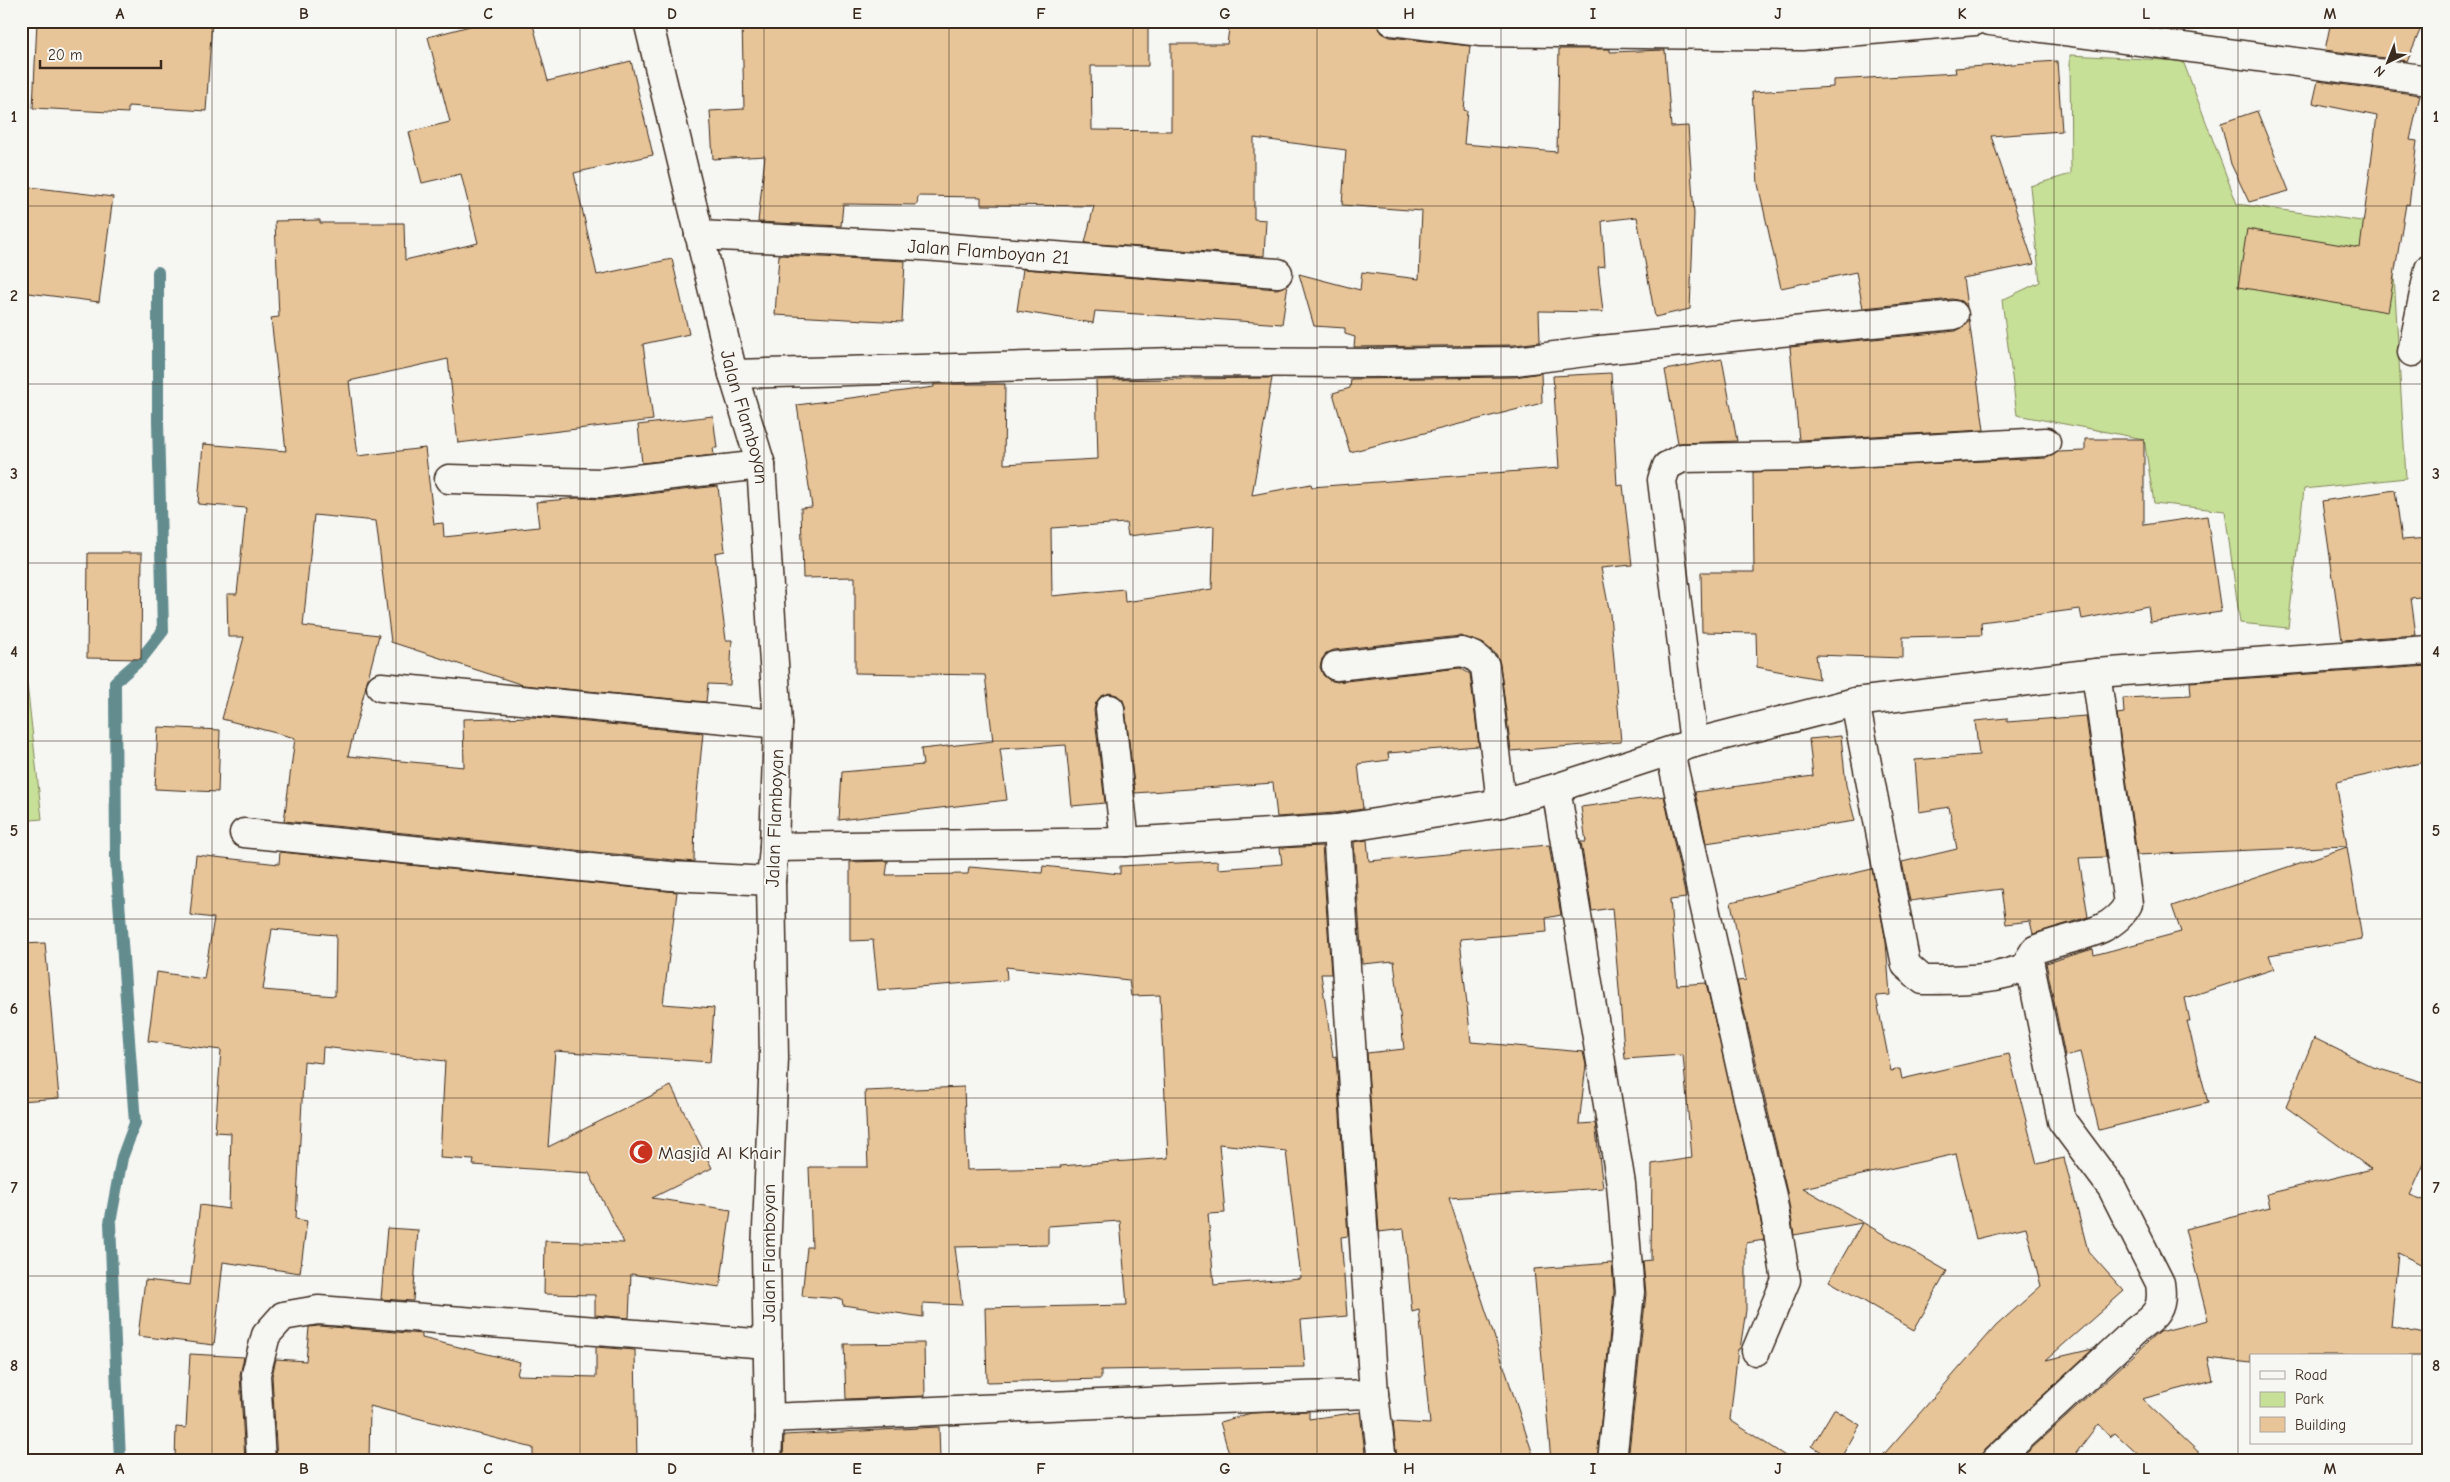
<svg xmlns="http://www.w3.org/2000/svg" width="2450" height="1482" font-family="'Comic Neue',sans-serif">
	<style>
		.green { fill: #c7e097; stroke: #81855a }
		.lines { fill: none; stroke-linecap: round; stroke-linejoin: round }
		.stream { stroke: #638c8f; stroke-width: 12 }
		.building { fill: #e7c598; stroke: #3b2a1e; fill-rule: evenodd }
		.minor-casing { stroke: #3b2a1e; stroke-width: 31 }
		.tertiary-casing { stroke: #3b2a1e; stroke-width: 31 }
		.minor { stroke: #f6f6f2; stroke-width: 28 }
		.tertiary { stroke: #f6f6f2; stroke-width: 28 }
		.grid { fill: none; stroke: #3b2a1e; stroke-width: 1; stroke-opacity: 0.55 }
		.labels { text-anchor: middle; stroke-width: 4; stroke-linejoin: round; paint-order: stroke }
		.street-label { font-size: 19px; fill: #3b2a1e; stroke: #f6f6f2 }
		.poi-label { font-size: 19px; fill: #3b2a1e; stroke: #f6f6f2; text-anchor: start }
		.neatline { fill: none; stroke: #3b2a1e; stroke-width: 2 }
		.grid-label { font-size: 16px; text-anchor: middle; font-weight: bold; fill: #3b2a1e }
	</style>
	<rect width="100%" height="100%" fill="#f6f6f2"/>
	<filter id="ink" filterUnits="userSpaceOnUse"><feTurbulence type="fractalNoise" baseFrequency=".02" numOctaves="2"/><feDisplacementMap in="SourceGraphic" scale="10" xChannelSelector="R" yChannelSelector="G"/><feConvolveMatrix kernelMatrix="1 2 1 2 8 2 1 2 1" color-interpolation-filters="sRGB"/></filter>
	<g filter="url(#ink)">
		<g class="green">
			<path d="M 2070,55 L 2183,61 L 2237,204 L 2391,225 L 2406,478 L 2304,489 L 2288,628 L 2240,623 L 2225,511 L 2154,503 L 2144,439 L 2017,415 L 2002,300 L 2040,282 L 2030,186 L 2071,174 Z"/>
			<path d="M 21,684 L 27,684 L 42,819 L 21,821 Z"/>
		</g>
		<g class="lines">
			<path class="stream" d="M 120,1461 L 110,1223 L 122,1158 L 135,1123 L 116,860 L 115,682 L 141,659 L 163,631 L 158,422 L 158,272"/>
		</g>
		<g class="building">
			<path d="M 37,21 L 212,21 L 206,111 L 128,106 L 128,113 L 33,108 Z"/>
			<path d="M 489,21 L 532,21 L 548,81 L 631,61 L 653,155 L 574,173 L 597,275 L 672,259 L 689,334 L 643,344 L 653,420 L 458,443 L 448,359 L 349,381 L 358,456 L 425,448 L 434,524 L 443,523 L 444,537 L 539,527 L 536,502 L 578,498 L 603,499 L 718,486 L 725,551 L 715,553 L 726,640 L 732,640 L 730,685 L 708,684 L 706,702 L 523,685 L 391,642 L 376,521 L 314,515 L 303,626 L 379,635 L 348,756 L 464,767 L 463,719 L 534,717 L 703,733 L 695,814 L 694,862 L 284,821 L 295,738 L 222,719 L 244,637 L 228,637 L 227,594 L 237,594 L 246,508 L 198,504 L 203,444 L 286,451 L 271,318 L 279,317 L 275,221 L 320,220 L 320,223 L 404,223 L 405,260 L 478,243 L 461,174 L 422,183 L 409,132 L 450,122 L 428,37 Z"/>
			<path d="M 742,21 L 1148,21 L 1148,66 L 1091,66 L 1092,130 L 1171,131 L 1171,44 L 1227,44 L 1230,21 L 1377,22 L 1382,33 L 1390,37 L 1470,46 L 1464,110 L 1467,111 L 1464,144 L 1557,152 L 1559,49 L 1610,49 L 1610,52 L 1665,50 L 1671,127 L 1688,126 L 1694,214 L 1690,309 L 1655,317 L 1637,217 L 1602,221 L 1605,266 L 1598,267 L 1603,312 L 1539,311 L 1540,342 L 1514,345 L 1354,347 L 1355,337 L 1345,334 L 1345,328 L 1314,326 L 1299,274 L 1360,290 L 1362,272 L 1419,279 L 1422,211 L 1342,205 L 1346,150 L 1254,138 L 1254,219 L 1266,220 L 1264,256 L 1085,243 L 1094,206 L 981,205 L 981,197 L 918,196 L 917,205 L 843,204 L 841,226 L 758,222 L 765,156 L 713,159 L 710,111 L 744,109 Z"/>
			<path d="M 2331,21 L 2424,21 L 2407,61 L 2325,50 Z"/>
			<path d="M 2057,61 L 2062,131 L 1991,136 L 2034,264 L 1963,278 L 1967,307 L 1961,301 L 1952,299 L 1863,308 L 1856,272 L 1781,288 L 1758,184 L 1752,92 L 1833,87 L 1833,80 L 1956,73 L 1955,68 Z"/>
			<path d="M 2318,81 L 2420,95 L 2410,140 L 2417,141 L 2409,205 L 2406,204 L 2388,312 L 2238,287 L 2247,229 L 2360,248 L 2377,116 L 2313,103 Z"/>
			<path d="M 2257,111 L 2289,191 L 2249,202 L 2231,164 L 2221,123 Z"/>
			<path d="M 21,186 L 113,197 L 99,302 L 21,292 Z"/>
			<path d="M 779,255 L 905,261 L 902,322 L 775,315 Z"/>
			<path d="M 1023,269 L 1277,289 L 1288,284 L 1282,324 L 1095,311 L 1093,323 L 1017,311 Z"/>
			<path d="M 1969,319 L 1984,430 L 1799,440 L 1790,347 L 1956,331 L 1963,327 Z"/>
			<path d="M 1722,359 L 1737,441 L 1678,443 L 1665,370 Z"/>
			<path d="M 1541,373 L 1542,403 L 1350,452 L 1333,393 L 1350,388 L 1351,379 L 1515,377 Z"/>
			<path d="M 1611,373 L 1617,486 L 1623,485 L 1632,565 L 1601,568 L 1610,614 L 1621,742 L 1511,751 L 1500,664 L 1496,654 L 1484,644 L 1460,636 L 1334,650 L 1327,653 L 1322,659 L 1320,667 L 1323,675 L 1329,680 L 1337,682 L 1460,668 L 1470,674 L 1479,746 L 1388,753 L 1389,760 L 1358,764 L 1363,809 L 1335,813 L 1277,817 L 1273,783 L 1135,793 L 1125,707 L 1123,700 L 1117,695 L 1109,693 L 1100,697 L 1096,703 L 1094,710 L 1105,803 L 1072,806 L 1066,745 L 1000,749 L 1007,800 L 839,820 L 842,772 L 923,765 L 921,749 L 993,741 L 985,675 L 855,673 L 855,577 L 803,578 L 801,508 L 812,507 L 797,405 L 934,387 L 934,384 L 1005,384 L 1004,464 L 1098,459 L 1096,380 L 1272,378 L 1252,495 L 1311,484 L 1312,487 L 1559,468 L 1553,376 ZM 1126,523 L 1128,536 L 1214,526 L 1212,589 L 1125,602 L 1124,589 L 1052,596 L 1051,528 Z"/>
			<path d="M 713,416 L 717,448 L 713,448 L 714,455 L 642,463 L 638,425 Z"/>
			<path d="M 2085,439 L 2144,439 L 2144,525 L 2207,516 L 2221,612 L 2150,622 L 2148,606 L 2082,619 L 2080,609 L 1981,622 L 1982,635 L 1903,637 L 1903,658 L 1816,655 L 1819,679 L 1757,667 L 1756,633 L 1702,632 L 1701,572 L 1754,572 L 1753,472 L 2047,458 L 2058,452 L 2085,451 Z"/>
			<path d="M 2395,490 L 2402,540 L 2429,538 L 2429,596 L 2411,598 L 2416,635 L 2342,640 L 2322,501 Z"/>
			<path d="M 88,553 L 142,553 L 141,659 L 87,658 Z"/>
			<path d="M 2429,666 L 2429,761 L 2336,782 L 2347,846 L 2137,855 L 2117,714 L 2124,713 L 2123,698 L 2191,695 L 2190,682 Z"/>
			<path d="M 2086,716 L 2106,857 L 2079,858 L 2088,917 L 2033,934 L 2030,921 L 2006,924 L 2001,889 L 1910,901 L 1902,862 L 1957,849 L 1949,807 L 1919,812 L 1915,760 L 1979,755 L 1975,721 L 2007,718 L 2007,722 Z"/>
			<path d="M 158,727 L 220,730 L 218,792 L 155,789 Z"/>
			<path d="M 1841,736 L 1846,785 L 1855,821 L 1706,843 L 1695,792 L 1813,776 L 1809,739 Z"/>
			<path d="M 1664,796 L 1686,898 L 1670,900 L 1677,985 L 1706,983 L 1757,1199 L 1764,1240 L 1746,1243 L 1746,1310 L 1740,1349 L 1738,1349 L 1730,1420 L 1793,1461 L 1628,1461 L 1646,1294 L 1643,1261 L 1651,1260 L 1652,1164 L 1692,1158 L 1683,1055 L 1625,1059 L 1612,908 L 1592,911 L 1581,842 L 1586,842 L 1581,807 Z"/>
			<path d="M 1367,840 L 1369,861 L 1549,845 L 1561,915 L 1546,918 L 1547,932 L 1460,939 L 1471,1042 L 1583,1052 L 1586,1065 L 1579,1124 L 1595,1123 L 1603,1188 L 1449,1198 L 1535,1461 L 1397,1461 L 1393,1422 L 1430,1424 L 1419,1310 L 1412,1312 L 1404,1229 L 1379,1232 L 1367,1053 L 1404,1049 L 1394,961 L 1362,964 L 1354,842 Z"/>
			<path d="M 1322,846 L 1331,974 L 1321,974 L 1333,1057 L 1336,1056 L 1348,1236 L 1341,1237 L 1347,1316 L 1301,1320 L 1305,1367 L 1101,1370 L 1101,1379 L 987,1382 L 985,1308 L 1127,1305 L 1120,1221 L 1048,1226 L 1048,1245 L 955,1247 L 962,1305 L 923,1303 L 923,1317 L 843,1305 L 842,1299 L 802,1296 L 807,1247 L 812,1247 L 809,1167 L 868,1167 L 865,1091 L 964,1087 L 967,1170 L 1061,1168 L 1060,1166 L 1168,1158 L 1160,995 L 1131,996 L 1129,980 L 1006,967 L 1007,980 L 878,990 L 873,940 L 850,941 L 850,862 L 888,861 L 886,875 L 968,874 L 969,867 L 1042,873 L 1043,866 L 1120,874 L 1120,866 L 1218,861 L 1218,869 L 1282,864 L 1280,848 ZM 1219,1144 L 1286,1151 L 1301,1278 L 1214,1285 L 1208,1214 L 1225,1213 Z"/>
			<path d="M 2347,847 L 2362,939 L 2269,955 L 2274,969 L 2185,998 L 2190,1021 L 2187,1021 L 2208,1103 L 2099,1130 L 2080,1052 L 2065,1056 L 2046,963 L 2093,949 L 2094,955 L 2181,932 L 2172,906 Z"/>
			<path d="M 280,852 L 677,892 L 663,1004 L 714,1008 L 710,1062 L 555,1051 L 548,1147 L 671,1086 L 712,1168 L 652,1198 L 731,1210 L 720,1287 L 631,1274 L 629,1318 L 595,1315 L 595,1295 L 544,1294 L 545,1241 L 624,1243 L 589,1173 L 473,1165 L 474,1160 L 440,1158 L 445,1061 L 323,1047 L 322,1063 L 304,1061 L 296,1219 L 307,1221 L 300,1273 L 223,1262 L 214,1345 L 138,1336 L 145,1280 L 190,1285 L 200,1205 L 229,1209 L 231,1133 L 215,1132 L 221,1050 L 148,1041 L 157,972 L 204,979 L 214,918 L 190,915 L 196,855 L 279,864 ZM 272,929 L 336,935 L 335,996 L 263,990 Z"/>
			<path d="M 1872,869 L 1886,942 L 1890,995 L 1876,996 L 1891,1071 L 1900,1069 L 1902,1079 L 2009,1054 L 2037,1164 L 2064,1158 L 2088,1251 L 2124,1291 L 2046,1360 L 2093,1349 L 1984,1450 L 1980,1461 L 1878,1461 L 1996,1326 L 2041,1286 L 2026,1227 L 1976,1239 L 1956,1154 L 1803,1188 L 1947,1271 L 1914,1330 L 1829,1281 L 1862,1223 L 1794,1235 L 1787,1192 L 1737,981 L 1746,980 L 1731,902 Z"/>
			<path d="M 45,943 L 59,1098 L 21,1101 L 21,944 Z"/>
			<path d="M 2314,1038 L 2373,1067 L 2429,1084 L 2429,1153 L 2410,1195 L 2429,1202 L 2429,1268 L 2398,1253 L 2391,1327 L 2429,1335 L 2429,1356 L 2251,1356 L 2251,1363 L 2208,1358 L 2213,1380 L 2142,1399 L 2208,1461 L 2145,1461 L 2115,1433 L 2110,1437 L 2098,1424 L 2070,1461 L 2018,1461 L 2159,1332 L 2208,1320 L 2185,1229 L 2270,1208 L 2267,1194 L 2371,1169 L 2286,1107 Z"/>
			<path d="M 387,1228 L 418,1230 L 413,1301 L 381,1299 Z"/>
			<path d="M 1612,1263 L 1614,1292 L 1597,1461 L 1551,1461 L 1534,1269 Z"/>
			<path d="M 319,1326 L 422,1334 L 422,1338 L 520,1362 L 517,1375 L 596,1377 L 596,1347 L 635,1350 L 637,1461 L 533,1461 L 533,1448 L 370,1406 L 369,1461 L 277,1461 L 272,1376 L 276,1359 L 306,1361 L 309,1327 Z"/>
			<path d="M 924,1343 L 925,1396 L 846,1399 L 844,1344 Z"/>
			<path d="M 190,1354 L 244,1357 L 240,1375 L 245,1461 L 175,1461 L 176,1427 L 186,1428 Z"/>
			<path d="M 1834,1409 L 1860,1425 L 1839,1461 L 1836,1461 L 1812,1446 Z"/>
			<path d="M 1309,1411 L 1309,1419 L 1360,1412 L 1366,1461 L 1231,1461 L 1220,1422 L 1251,1413 Z"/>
			<path d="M 939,1427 L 940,1461 L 783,1461 L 784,1435 Z"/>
		</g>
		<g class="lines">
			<defs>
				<g id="minor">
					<path d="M 1392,21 L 1481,32 L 1802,36 L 1975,21"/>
					<path d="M 1990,21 L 2429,80"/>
					<path id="s1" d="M 699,235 L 923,246 L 1278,273"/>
					<path d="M 2412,352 L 2429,269"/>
					<path d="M 733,374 L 1177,362 L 1370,363 L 1515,361 L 1601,350 L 1954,315"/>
					<path d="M 449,479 L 601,483 L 761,465"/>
					<path d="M 1336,666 L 1462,652 L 1474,656 L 1485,666 L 1501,803"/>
					<path d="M 381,687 L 778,724"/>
					<path d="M 1855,702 L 1906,965 L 1923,980 C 1959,980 1997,981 2030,965"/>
					<path d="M 1110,709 L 1125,842"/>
					<path d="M 1694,743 L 1662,480 L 1667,466 L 1682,458 L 1799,456 L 2046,442"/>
					<path d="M 1670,752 L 1743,1078 L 1772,1196 L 1786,1280 L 1756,1351"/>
					<path d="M 1556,788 L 1621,1184 L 1630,1292 L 1612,1461"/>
					<path d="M 1337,829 L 1374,1394 L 1382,1461"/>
					<path d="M 244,833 L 671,876 L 771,881"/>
					<path d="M 774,847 L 1125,842 L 1337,829 L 1501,803 L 1556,788 L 1694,743 L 1855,702 L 2096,673 L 2429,650"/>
					<path d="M 769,1418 C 971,1410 1172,1399 1374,1394"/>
					<path d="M 261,1461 L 256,1374 L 266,1335 L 283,1316 L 318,1310 L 768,1344"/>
					<path d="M 1995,1461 L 2135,1331 C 2156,1315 2164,1310 2160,1283 L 2112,1188 L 2062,1121 L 2030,965 L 2030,958 L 2035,950 C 2066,936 2111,937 2128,904 L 2096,673"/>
				</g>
				<g id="tertiary">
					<path id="s2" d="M 648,21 L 733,374 L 761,465 L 778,724 L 774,847 L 771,881 L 774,1058 L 766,1253 L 769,1418 L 767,1461"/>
				</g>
			</defs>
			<use href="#minor" class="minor-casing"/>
			<use href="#tertiary" class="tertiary-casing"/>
			<use href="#minor" class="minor"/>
			<use href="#tertiary" class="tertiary"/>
		</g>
	</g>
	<path class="grid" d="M 212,21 L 212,1461M 396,21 L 396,1461M 580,21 L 580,1461M 764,21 L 764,1461M 949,21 L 949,1461M 1133,21 L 1133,1461M 1317,21 L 1317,1461M 1501,21 L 1501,1461M 1686,21 L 1686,1461M 1870,21 L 1870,1461M 2054,21 L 2054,1461M 2238,21 L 2238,1461M 21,206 L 2429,206M 21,384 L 2429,384M 21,563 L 2429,563M 21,741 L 2429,741M 21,919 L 2429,919M 21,1098 L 2429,1098M 21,1276 L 2429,1276"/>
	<defs>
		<symbol id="mosque-disc" viewBox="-11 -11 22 22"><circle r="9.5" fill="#c8321e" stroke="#f6f6f2"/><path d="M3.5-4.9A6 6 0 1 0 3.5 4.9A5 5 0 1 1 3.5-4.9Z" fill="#fff"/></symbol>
	</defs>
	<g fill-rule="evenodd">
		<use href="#mosque-disc" x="627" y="1138" width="28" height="28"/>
	</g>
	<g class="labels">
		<g class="street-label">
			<text dy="7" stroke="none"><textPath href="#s1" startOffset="290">Jalan Flamboyan 21</textPath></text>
			<text dy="7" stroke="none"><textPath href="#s2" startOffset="408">Jalan Flamboyan</textPath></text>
			<text transform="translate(774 818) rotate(-88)" y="7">Jalan Flamboyan</text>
			<text transform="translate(768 1253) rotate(-90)" y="7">Jalan Flamboyan</text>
		</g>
		<g class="poi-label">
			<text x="658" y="1159">Masjid Al Khair</text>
		</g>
	</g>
	<rect width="2450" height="1482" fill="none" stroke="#f6f6f2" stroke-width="55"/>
	<rect x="2250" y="1354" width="162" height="90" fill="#f6f6f2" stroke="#aba49d"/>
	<rect x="2260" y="1371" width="25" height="8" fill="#f6f6f2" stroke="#aba49d"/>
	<text x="2295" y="1380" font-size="15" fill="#3b2a1e">Road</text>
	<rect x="2260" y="1392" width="25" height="15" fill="#c7e097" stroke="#aba49d"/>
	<text x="2295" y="1404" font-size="15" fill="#3b2a1e">Park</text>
	<rect x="2260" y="1417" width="25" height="15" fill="#e7c598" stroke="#aba49d"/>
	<text x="2295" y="1430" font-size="15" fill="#3b2a1e">Building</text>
	<g transform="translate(2388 62) rotate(223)" stroke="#f6f6f2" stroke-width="4" paint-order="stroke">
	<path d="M0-4L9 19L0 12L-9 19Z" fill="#3b2a1e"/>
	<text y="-8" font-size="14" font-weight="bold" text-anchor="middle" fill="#3b2a1e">N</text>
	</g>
	<path d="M40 60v8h121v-8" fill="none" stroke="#3b2a1e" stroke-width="2.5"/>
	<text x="48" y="60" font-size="15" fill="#3b2a1e" stroke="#f6f6f2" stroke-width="4" paint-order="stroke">20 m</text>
	<rect x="28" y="28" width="2394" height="1426" class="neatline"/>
	<g class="grid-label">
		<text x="120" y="19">A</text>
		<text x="304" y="19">B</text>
		<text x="488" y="19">C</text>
		<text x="672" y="19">D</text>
		<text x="857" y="19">E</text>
		<text x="1041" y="19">F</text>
		<text x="1225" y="19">G</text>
		<text x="1409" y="19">H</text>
		<text x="1593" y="19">I</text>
		<text x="1778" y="19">J</text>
		<text x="1962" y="19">K</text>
		<text x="2146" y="19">L</text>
		<text x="2330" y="19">M</text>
		<text x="14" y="122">1</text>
		<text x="2436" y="122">1</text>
		<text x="14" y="301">2</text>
		<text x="2436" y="301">2</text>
		<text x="14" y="479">3</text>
		<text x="2436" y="479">3</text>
		<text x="14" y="657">4</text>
		<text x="2436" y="657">4</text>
		<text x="14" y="836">5</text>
		<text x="2436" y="836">5</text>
		<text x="14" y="1014">6</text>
		<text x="2436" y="1014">6</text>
		<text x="14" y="1193">7</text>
		<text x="2436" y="1193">7</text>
		<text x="14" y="1371">8</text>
		<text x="2436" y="1371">8</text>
		<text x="120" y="1474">A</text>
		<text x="304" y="1474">B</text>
		<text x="488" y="1474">C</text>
		<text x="672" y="1474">D</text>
		<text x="857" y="1474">E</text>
		<text x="1041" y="1474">F</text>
		<text x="1225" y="1474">G</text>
		<text x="1409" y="1474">H</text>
		<text x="1593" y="1474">I</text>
		<text x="1778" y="1474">J</text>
		<text x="1962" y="1474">K</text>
		<text x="2146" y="1474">L</text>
		<text x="2330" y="1474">M</text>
	</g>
</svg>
